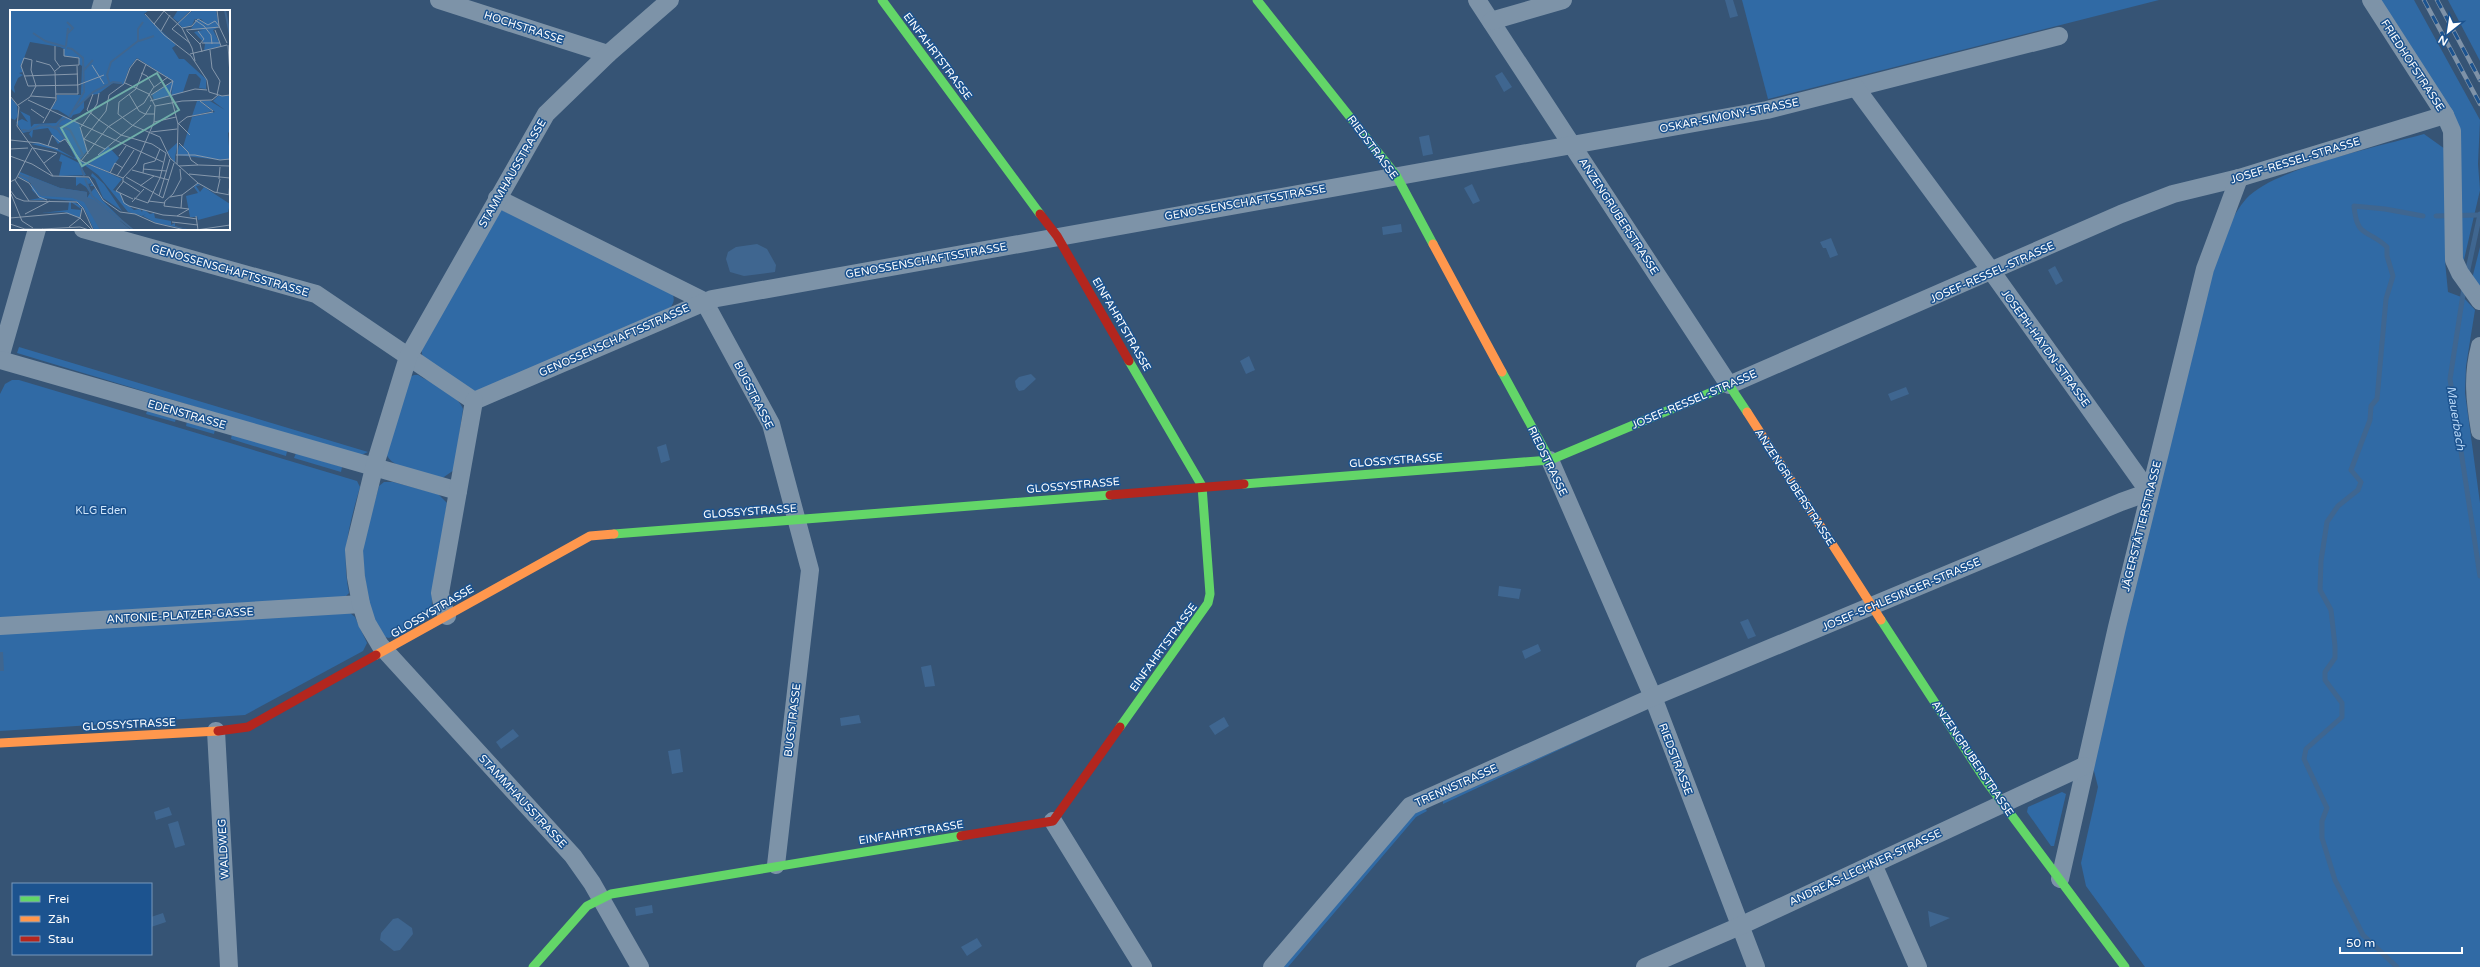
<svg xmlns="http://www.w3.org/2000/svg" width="2480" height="967" font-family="'Varela Round',sans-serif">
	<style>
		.green { fill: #306aa5 }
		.water { fill: #3f6690 }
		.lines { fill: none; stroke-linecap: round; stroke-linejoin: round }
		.stream { stroke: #3f6690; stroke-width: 5 }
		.street { stroke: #7d93a8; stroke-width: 18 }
		.fast { stroke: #63d668; stroke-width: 9 }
		.slow { stroke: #ff974d; stroke-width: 9 }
		.jam { stroke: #b3261e; stroke-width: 9 }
		.rail-casing { stroke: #7e92a8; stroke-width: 4.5 }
		.rail { stroke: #1c538f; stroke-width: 3; stroke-dasharray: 9; stroke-linecap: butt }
		.labels { text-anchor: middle; stroke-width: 3; stroke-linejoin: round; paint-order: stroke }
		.street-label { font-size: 11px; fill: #fff; stroke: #1c538f }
		.park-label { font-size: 11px; fill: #cfe5fa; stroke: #1c538f }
		.water-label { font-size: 12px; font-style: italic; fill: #b5d5f5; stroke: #1c538f }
		.inset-river { fill: none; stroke: #3f6690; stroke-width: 2 }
		.inset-road { fill: none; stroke: #8698ac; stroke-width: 1 }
		.view { fill: #6fada8; fill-opacity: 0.15; stroke: #6fada8; stroke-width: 2 }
		.inset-edge { fill: none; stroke: #fff; stroke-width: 2 }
	</style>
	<rect width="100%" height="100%" fill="#365475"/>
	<g class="green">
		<path d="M 1742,0 L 2159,0 L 1768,99 Z"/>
		<path d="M 2378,0 L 2414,0 L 2480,120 L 2478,164 L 2480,190 L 2463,264 L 2458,131 Z"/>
		<path d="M 2448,0 L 2480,0 L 2480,61 L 2449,2 Z"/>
		<path d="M 2424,134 L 2445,149 L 2445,261 L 2448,292 L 2464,298 L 2475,310 L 2466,366 L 2465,393 L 2480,503 L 2480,967 L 2145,967 L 2086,886 L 2081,863 L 2098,787 L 2092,763 L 2213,267 C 2222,245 2229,218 2246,199 C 2274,168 2381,146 2424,134 Z"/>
		<path d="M 500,209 L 672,293 C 675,299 674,303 670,308 L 476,392 L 423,359 L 421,348 Z"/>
		<path d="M 2480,247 L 2480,292 L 2472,279 Z"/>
		<path d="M 19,347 L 368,452 L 359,456 L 17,353 Z"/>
		<path d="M 414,375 L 418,375 C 431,383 458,394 463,409 L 454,470 L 441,479 C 426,474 390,469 386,453 L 410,377 Z"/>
		<path d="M 12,380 L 19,380 L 357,481 L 360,487 C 349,526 341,553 349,593 L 344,598 L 0,619 L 0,394 L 5,384 Z"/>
		<path d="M 148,409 L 176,418 L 175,422 L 146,414 Z"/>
		<path d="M 187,421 L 215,429 L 214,434 L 186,426 Z"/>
		<path d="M 232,434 L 287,451 L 286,456 L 231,439 Z"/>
		<path d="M 296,453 L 342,467 L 341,472 L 294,458 Z"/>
		<path d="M 384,482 L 393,482 L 438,494 L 447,503 L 430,615 L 389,638 L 385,637 L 370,613 L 361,550 L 379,486 Z"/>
		<path d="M 350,613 L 355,617 L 367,643 L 363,651 L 245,715 L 0,731 L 0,634 Z"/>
		<path d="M 1606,728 L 1443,804 L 1443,801 Z"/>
		<path d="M 2062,792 L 2066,794 L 2054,846 L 2051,846 L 2027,812 L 2028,807 Z"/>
		<path d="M 1425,808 L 1427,811 L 1416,817 L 1288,967 L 1281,967 L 1412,813 Z"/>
	</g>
	<g class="water">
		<path d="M 1725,0 L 1733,0 L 1738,16 L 1730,18 Z"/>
		<path d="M 1502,72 L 1512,87 L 1504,92 L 1495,76 Z"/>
		<path d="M 1429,135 L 1433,154 L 1423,156 L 1419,137 Z"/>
		<path d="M 1472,184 L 1480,201 L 1473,204 L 1464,188 Z"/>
		<path d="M 1401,224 L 1402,232 L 1383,235 L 1382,227 Z"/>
		<path d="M 1831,238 L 1838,255 L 1830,258 L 1826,248 L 1823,248 L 1820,242 Z"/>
		<path d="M 757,244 L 767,249 L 776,265 L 775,272 L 744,276 L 730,272 L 726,259 L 728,252 L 736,247 Z"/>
		<path d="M 2055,266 L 2063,281 L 2056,285 L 2048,270 Z"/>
		<path d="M 1249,356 L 1255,370 L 1246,374 L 1240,361 Z"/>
		<path d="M 1031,374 L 1036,379 L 1024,390 L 1019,391 L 1016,387 L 1015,381 L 1019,377 Z"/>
		<path d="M 1906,387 L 1909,394 L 1891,401 L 1888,394 Z"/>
		<path d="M 666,444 L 670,460 L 661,463 L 657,447 Z"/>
		<path d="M 1499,586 L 1521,589 L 1519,599 L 1498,596 Z"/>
		<path d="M 1748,619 L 1756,636 L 1748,639 L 1740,622 Z"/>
		<path d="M 1538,644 L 1541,651 L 1525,659 L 1522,651 Z"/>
		<path d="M 0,652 L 3,652 L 4,671 L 0,671 Z"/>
		<path d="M 931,665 L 935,686 L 925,687 L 921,667 Z"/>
		<path d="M 859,715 L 861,723 L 841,726 L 840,718 Z"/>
		<path d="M 1224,717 L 1229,726 L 1215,735 L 1209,726 Z"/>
		<path d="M 513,729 L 519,736 L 501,749 L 496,742 Z"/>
		<path d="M 680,749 L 683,772 L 672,774 L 668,751 Z"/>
		<path d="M 169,807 L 172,815 L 156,820 L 154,812 Z"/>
		<path d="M 178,821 L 185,845 L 175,848 L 168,824 Z"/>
		<path d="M 652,905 L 653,913 L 636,916 L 635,908 Z"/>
		<path d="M 1928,911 L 1950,918 L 1930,927 Z"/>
		<path d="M 163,913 L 166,922 L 151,927 L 151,917 Z"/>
		<path d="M 398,918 L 412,928 L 413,934 L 400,950 L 394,951 L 380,940 L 381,933 L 393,919 Z"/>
		<path d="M 977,938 L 982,946 L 967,956 L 961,947 Z"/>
	</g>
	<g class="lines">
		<g class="stream">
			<path d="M 2436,216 L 2479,215"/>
			<path d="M 2467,274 L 2480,214"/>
			<path d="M 2464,288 L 2450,379 L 2480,576"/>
			<path d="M 2397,967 L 2363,935 L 2335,880 L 2322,838 L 2322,821 L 2327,808 L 2304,759 L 2306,749 L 2342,717 L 2342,703 L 2325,680 L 2325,672 L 2335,658 L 2335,646 L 2331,610 L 2320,590 L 2321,561 L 2327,522 L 2338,506 L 2358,490 L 2361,482 L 2351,470 L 2370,420 L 2371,406 L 2377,399 L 2386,299 L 2393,276 L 2387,256 L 2387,247 C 2367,228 2357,239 2354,206 L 2385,209 L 2423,216"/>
		</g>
		<g class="street">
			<path d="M 439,0 L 608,54"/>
			<path d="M 1477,0 L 1729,385 L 2121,214 L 2173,194 L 2239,178 L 2445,115"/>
			<path d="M 2371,0 L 2445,115 L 2452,131 L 2454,260 L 2460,273 L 2480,301"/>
			<path d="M 100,11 L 103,0"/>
			<path d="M 1491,21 L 1563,0"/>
			<path d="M 497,198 L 704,301 L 771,424 L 810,570 L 776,865"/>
			<path d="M 0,204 L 11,208"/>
			<path d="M 83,229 L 316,294 L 474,401"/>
			<path d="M 2480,346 C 2472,376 2475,401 2480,431"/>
			<path d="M 0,358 L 37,229"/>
			<path d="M 0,360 L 458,491"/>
			<path d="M 474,401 L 712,299 L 1767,110 L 2059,36"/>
			<path d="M 1550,460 L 1653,697 L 1756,967"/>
			<path d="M 447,616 L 442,604 L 440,593 L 474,401"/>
			<path d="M 0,626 L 361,604"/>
			<path d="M 216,731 L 229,967"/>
			<path d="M 1053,821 L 1143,967"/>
			<path d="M 1873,864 L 1918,967"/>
			<path d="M 2060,879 L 2117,627 L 2205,269 L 2239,178"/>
			<path d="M 640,967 L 592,883 L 573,856 L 380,645 L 367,623 L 361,604 L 356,577 L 354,550 L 374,468 L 408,357 L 546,114 L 608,54 L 670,0"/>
			<path d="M 1272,967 L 1410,806 L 1653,697 L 2121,502 L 2149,492 L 1992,272 L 1856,88"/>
			<path d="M 1645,967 L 1740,926 L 2084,766"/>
		</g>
		<g class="fast">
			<path d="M 882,0 L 1040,214"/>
			<path d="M 1257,0 L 1396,175 L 1433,244"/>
			<path d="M 1502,372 L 1550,460"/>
			<path d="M 1244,484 L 1550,460 L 1729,385 L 1747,412"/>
			<path d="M 614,534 L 1110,495"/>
			<path d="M 1881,620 L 1986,781 L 2125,967"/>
			<path d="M 1120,727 L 1208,603 L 1210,594 L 1202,486 L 1129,361"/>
			<path d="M 533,967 L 587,906 L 611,894 L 961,836"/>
		</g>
		<g class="slow">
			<path d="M 1433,244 L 1502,372"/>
			<path d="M 1747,412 L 1881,620"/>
			<path d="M 376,655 L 590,536 L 614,534"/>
			<path d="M 0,743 L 218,731"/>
		</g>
		<g class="jam">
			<path d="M 1040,214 L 1057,236 L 1129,361"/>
			<path d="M 1110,495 L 1244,484"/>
			<path d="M 218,731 L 248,727 L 376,655"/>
			<path d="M 961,836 L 1053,821 L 1120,727"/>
		</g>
		<defs>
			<g id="rail">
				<path d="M 2424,0 L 2480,104"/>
				<path d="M 2437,0 L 2480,80"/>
			</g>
		</defs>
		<use href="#rail" class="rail-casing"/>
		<use href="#rail" class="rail"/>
	</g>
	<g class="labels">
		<g class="street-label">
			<text transform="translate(524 27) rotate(18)" y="4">HOCHSTRASSE</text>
			<text transform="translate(938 56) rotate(53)" y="4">EINFAHRTSTRASSE</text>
			<text transform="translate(2413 65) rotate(57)" y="4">FRIEDHOFSTRASSE</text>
			<text transform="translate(1729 115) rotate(-11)" y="4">OSKAR-SIMONY-STRASSE</text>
			<text transform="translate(1373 147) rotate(53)" y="4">RIEDSTRASSE</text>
			<text transform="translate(2295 160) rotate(-17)" y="4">JOSEF-RESSEL-STRASSE</text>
			<text transform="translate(512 173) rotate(-60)" y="4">STAMMHAUSSTRASSE</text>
			<text transform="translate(1245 202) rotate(-10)" y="4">GENOSSENSCHAFTSSTRASSE</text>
			<text transform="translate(1619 216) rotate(57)" y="4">ANZENGRUBERSTRASSE</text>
			<text transform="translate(926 260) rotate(-10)" y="4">GENOSSENSCHAFTSSTRASSE</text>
			<text transform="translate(230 270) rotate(16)" y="4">GENOSSENSCHAFTSSTRASSE</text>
			<text transform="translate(1992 272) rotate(-24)" y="4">JOSEF-RESSEL-STRASSE</text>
			<text transform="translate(1122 324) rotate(60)" y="4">EINFAHRTSTRASSE</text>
			<text transform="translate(614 340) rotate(-24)" y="4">GENOSSENSCHAFTSSTRASSE</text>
			<text transform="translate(2046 348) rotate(54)" y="4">JOSEPH-HAYDN-STRASSE</text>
			<text transform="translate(754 395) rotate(63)" y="4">BUGSTRASSE</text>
			<text transform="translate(1694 399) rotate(-23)" y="4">JOSEF-RESSEL-STRASSE</text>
			<text transform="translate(187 414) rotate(16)" y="4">EDENSTRASSE</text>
			<text transform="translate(1396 460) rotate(-4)" y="4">GLOSSYSTRASSE</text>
			<text transform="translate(1548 461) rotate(64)" y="4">RIEDSTRASSE</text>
			<text transform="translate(1073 485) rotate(-5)" y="4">GLOSSYSTRASSE</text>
			<text transform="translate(1795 487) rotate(57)" y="4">ANZENGRUBERSTRASSE</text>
			<text transform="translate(750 511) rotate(-4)" y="4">GLOSSYSTRASSE</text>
			<text transform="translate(2141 526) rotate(-76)" y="4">JÄGERSTÄTTERSTRASSE</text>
			<text transform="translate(1901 594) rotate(-23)" y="4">JOSEF-SCHLESINGER-STRASSE</text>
			<text transform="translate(432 611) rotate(-30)" y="4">GLOSSYSTRASSE</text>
			<text transform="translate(180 615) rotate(-3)" y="4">ANTONIE-PLATZER-GASSE</text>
			<text transform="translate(1163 647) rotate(-54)" y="4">EINFAHRTSTRASSE</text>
			<text transform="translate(792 720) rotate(-83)" y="4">BUGSTRASSE</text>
			<text transform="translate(129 724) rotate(-3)" y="4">GLOSSYSTRASSE</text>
			<text transform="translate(1973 758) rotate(56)" y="4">ANZENGRUBERSTRASSE</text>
			<text transform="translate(1676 759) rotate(69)" y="4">RIEDSTRASSE</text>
			<text transform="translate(1456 785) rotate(-24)" y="4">TRENNSTRASSE</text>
			<text transform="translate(523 801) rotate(47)" y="4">STAMMHAUSSTRASSE</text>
			<text transform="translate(911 832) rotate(-9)" y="4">EINFAHRTSTRASSE</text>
			<text transform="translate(223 849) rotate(-93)" y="4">WALDWEG</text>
			<text transform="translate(1865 867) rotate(-25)" y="4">ANDREAS-LECHNER-STRASSE</text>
		</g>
		<g class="park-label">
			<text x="101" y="514">KLG Eden</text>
		</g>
		<g class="water-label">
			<text transform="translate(2456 418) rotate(81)" y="4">Mauerbach</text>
		</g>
	</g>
	<g transform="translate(10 10)">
		<rect width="220" height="220" fill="#365475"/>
		<path d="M 0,0 L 139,0 L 134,4 L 166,35 L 162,38 L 169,49 L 174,49 L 196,69 L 196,79 L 189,78 L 191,69 L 186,64 L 179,64 L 173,82 L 161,86 L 163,76 L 160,86 L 144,90 L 142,85 L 163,71 L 164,75 L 163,71 L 127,48 L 119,58 L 114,73 L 103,81 L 113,74 L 103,73 L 88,84 L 80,85 L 74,91 L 74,98 L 70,103 L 63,105 L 61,108 L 48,100 L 41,99 L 47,90 L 47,85 L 71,85 L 72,56 L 69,54 L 69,48 L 54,46 L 54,39 L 50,37 L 20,32 L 11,56 L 13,62 L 9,63 L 13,65 L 8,68 L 4,77 L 5,83 L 0,78 ZM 168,0 L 181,0 L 168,12 L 163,8 ZM 183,0 L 206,0 L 209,17 L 203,20 L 211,36 L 194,41 L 195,34 L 184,22 L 193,20 L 181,19 L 187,9 L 194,12 L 191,9 L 185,9 L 182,15 L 173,18 L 168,13 ZM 208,86 L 220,86 L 220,121 L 218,123 L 220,149 L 210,150 L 167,145 L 169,135 L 173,137 L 182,107 L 205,102 L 191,91 L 200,91 L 215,100 L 203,91 ZM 0,87 L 7,95 L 8,106 L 5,110 L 0,108 ZM 187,91 L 190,91 L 202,101 L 182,106 ZM 10,101 L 20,106 L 21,117 L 24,114 L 46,113 L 53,106 L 69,113 L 77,141 L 70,150 L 112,169 L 103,180 L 110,183 L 113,191 L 124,200 L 130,199 L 132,202 L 133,199 L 140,204 L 144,203 L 145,208 L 161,211 L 161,215 L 165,213 L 165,216 L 181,220 L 146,213 L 133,206 L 136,204 L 132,206 L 118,202 L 88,165 L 69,151 L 67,147 L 68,150 L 43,139 L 21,134 L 28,133 L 48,139 L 64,148 L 65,147 L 55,128 L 48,134 L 38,118 L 23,120 L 22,128 L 19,124 L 21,121 L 13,123 L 6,112 L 12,109 L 18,112 ZM 168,132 L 165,147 L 165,153 L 157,142 ZM 98,136 L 109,148 L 99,162 L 79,154 ZM 51,144 L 75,156 L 72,158 L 76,165 L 49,166 L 52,152 L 49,151 ZM 10,162 L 50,178 L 77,182 L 77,188 L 80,183 L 76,177 L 70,173 L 66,176 L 66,167 L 78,168 L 80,170 L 84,176 L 80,176 L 82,173 L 78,174 L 81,182 L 85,178 L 92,190 L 111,209 L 104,220 L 84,220 L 74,198 L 66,191 L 31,188 L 38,190 L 19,190 L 30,188 L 22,180 L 21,173 L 9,167 ZM 82,163 L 94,174 L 112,201 L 93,188 L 85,169 L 81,166 ZM 187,174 L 191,175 L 186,176 L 190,182 L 194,177 L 220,194 L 218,202 L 188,210 L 187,206 L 185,207 L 180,207 L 176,186 L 188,183 L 184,177 ZM 50,191 L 63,192 L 70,195 L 71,199 L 61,192 L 61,199 L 71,200 L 70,208 L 54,202 L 31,203 L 58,200 L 59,192 Z" fill="#306aa5"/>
		<path d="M 19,166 L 50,178 L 77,182 L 77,187 L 85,190 L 121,220 L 90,220 L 74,192 L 62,188 L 31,186 L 18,170 Z" fill="#3f6690"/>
		<path class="inset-river" d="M 215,0 L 220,25M 23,23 L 35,31M 57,24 L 63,18 L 57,12M 35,31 L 56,37M 129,31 L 144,26M 56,36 L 58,18M 57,38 L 62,39 L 73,48 L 74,82 L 59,107M 74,60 L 83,50M 100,75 L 97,65 L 101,52 L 128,31 L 128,19 L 133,12M 64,100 L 83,82 L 103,72 L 112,73M 47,116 L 51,110 L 56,108M 43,117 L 52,116 L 60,120 L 73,145 L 70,146M 12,120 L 19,121 L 30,115 L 40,116 L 47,119 L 55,129M 68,148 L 74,166M 8,164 L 20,169M 75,169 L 82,186 L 123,220"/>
		<path class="inset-road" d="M 153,0 L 172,18 L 182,38 L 185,51M 207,0 L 209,16 L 217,33M 135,4 L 154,25 L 181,46 L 197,70 L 199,82 L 212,86 L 220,85M 185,10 L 194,16 L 201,25 L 202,34M 144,14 L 154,1M 172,18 L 182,16 L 188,9 L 198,15 L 205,11 L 209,16M 176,20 L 210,17M 205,20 L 211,36M 151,21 L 160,5M 177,21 L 190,34 L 192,42M 188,21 L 194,29 L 190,34M 180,33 L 162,19 L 182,0M 192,33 L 210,33M 218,35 L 220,65M 45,36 L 45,50 L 50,57M 200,40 L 202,58 L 210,71 L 207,85M 180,44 L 217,35M 26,51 L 40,55 L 45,62 L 46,90 L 33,113M 136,54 L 126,79 L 109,92 L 108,104 L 122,115 L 150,127 L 160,148 L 188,173 L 204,182 L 220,185M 82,55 L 94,74M 45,61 L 51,56 L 69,55 L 69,48 L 54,46 L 54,39M 131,63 L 137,66 L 144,77M 14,66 L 68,64M 115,73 L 139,84M 68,75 L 94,65M 26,76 L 21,60 L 22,50 L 14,48 L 11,56 L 18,76 L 68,75M 46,84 L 68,84 L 67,56M 83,84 L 77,100 L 89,110 L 111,125 L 142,134 L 156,143M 119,84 L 129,101 L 135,104 L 145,104M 141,85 L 163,71M 0,86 L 9,97 L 7,116 L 43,166M 21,86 L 46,88M 18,90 L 153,152M 140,91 L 185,79 L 197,80M 190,91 L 203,101M 8,95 L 20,87 L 26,76M 145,96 L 172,91 L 202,90 L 208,85M 21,99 L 34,108M 144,112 L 166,107M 168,113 L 180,125M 70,117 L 78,144M 71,117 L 87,94 L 89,83M 141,122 L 167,119M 0,130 L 29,133 L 48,139M 169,133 L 178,142 L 181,150 L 188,155 L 220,156M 38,136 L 42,125 L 50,132 L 55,129 L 71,151 L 113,168M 23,138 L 47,143 L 34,153M 0,139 L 18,138M 95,139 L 74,129 L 96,101 L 99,85 L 114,74 L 120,58 L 127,49 L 163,71 L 160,83 L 168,114M 88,145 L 135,105 L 141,95M 166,145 L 185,145 L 210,150 L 220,149M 0,146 L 22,154 L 42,166 L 79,167 L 93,190 L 110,202 L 125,204 L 145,213 L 175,220M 109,146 L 116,136M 71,151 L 98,117 L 134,93 L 143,78 L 158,67M 167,154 L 168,114 L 177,107 L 203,102M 169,156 L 188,155M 133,159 L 157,161M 170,159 L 171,169 L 163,184 L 155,191 L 154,196 L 179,199 L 167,206 L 187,209M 122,160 L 159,170M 100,163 L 105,153 L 113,158M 133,163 L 134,154 L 145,151 L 150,139M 179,164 L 220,168M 107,166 L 124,140M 8,167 L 19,173 L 29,187 L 37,190M 116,167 L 153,188M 113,168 L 126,154 L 144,112 L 145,96 L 139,84M 113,168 L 113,172 L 106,181 L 123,189M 209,169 L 210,157M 5,170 L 19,191M 113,171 L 130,182M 0,172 L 6,169 L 22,138M 130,176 L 144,166M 0,180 L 6,188 L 14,191 L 67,192 L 73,198 L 83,220M 207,182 L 210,169M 110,183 L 114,193 L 119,196 L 153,205 L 167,206M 1,184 L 12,211 L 23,218M 219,184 L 220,171M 149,186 L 160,149M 160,187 L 172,185 L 188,173M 124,188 L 138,193M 153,188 L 164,153M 138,191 L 155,193M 122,192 L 134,179M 138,193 L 150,168 L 156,143M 171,198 L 172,185M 15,204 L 40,191M 186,206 L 188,220M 0,208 L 57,203 L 70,208 L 82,220M 162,212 L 188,215M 0,214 L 15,219 L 33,219M 59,217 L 70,208 L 72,198M 32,219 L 70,217 L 79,220M 186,220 L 220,215"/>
		<path class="view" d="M 147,63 L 169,100 L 72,156 L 51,118 Z"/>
		<rect width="220" height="220" class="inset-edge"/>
	</g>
	<rect x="12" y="883" width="140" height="72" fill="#1c538f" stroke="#7798bc"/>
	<rect x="20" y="896" width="20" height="6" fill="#63d668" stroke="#7798bc"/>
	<text x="48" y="903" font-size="12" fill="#ffffff">Frei</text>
	<rect x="20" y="916" width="20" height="6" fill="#ff974d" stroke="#7798bc"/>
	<text x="48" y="923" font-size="12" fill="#ffffff">Zäh</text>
	<rect x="20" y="936" width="20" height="6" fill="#b3261e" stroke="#7798bc"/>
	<text x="48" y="943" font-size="12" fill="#ffffff">Stau</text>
	<g transform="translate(2448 32) rotate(210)" stroke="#1c538f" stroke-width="3" paint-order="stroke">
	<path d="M0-3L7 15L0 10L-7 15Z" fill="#ffffff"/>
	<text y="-6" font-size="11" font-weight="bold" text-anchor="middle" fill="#ffffff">N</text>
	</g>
	<path d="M2340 947v6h122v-6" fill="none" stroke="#ffffff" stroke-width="2"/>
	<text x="2346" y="947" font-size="12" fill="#ffffff" stroke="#1c538f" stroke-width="3" paint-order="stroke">50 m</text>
</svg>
